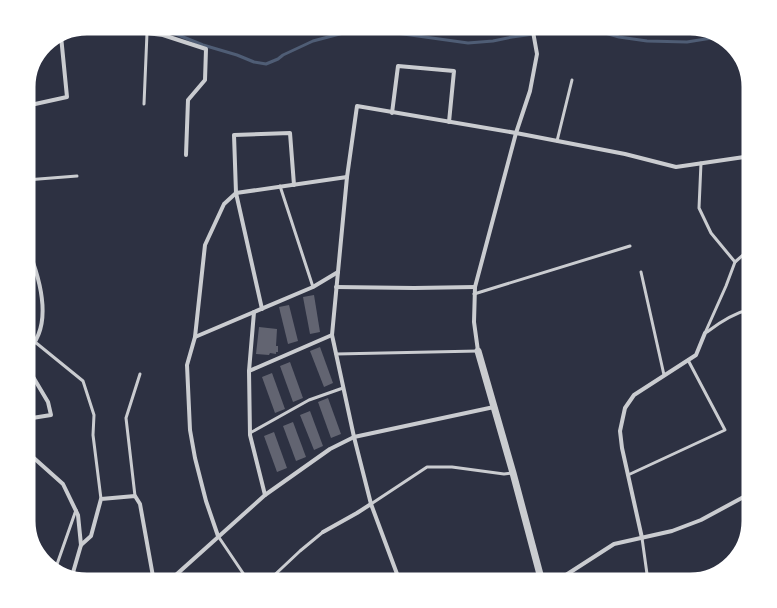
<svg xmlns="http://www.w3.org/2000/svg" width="777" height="608" font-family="'Open Sans',sans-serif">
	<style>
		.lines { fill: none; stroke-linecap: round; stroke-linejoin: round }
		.stream { stroke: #4f5d75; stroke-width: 3 }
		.building { fill: #626471 }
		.service { stroke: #caccd0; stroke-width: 3 }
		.minor { stroke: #caccd0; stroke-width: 4 }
		.tertiary { stroke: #caccd0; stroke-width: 7 }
		.rim { fill: none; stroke: #fff; stroke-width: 5 }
	</style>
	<rect width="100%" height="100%" fill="#2d3142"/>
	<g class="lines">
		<path class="stream" d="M 156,26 L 203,45 L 237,55 L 254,62 L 266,64 L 278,59 L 283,55 L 313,41 L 351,31 L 389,32 L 468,43 L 493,41 L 512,37 L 534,34 L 555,29 L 581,29 L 598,31 L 619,37 L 647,41 L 687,42 L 718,37"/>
	</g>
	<g class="building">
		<path d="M 314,295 L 320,332 L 310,334 L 303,297 Z"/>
		<path d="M 289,305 L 298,341 L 288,344 L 279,307 Z"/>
		<path d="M 259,327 L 277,329 L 276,346 L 278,346 L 278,352 L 276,352 L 276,354 L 270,353 L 269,355 L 256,354 Z"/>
		<path d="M 320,347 L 333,383 L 324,387 L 310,351 Z"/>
		<path d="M 290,362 L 303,398 L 293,402 L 280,366 Z"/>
		<path d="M 272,373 L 285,409 L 275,413 L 262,377 Z"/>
		<path d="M 328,398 L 341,434 L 331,438 L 318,402 Z"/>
		<path d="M 310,411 L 323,446 L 314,450 L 300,415 Z"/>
		<path d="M 293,422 L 306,457 L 296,461 L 283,426 Z"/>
		<path d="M 274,432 L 287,468 L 277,472 L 264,436 Z"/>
	</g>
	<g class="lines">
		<g class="service">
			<path d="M 144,104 L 147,33"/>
			<path d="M 557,141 L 572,80"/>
			<path d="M 701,163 L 699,208 L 711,233 L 735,262"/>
			<path d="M 26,180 L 77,176"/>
			<path d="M 280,186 L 313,287"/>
			<path d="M 641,272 L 664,375"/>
			<path d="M 474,294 L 630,246"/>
			<path d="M 707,332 C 720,322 734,313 751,309"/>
			<path d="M 705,333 L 726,286 L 735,262 L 751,248"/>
			<path d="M 35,342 L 83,381 L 94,415 L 93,435 L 101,499"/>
			<path d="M 336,354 L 478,351"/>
			<path d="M 250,433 L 309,400 L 343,388"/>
			<path d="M 628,475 L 725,430 L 688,360"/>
			<path d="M 26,490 L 31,472 L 26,469"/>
			<path d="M 135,496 L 126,418 L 140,374"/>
			<path d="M 371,504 L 427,467 L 452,467 L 504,474 L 513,473"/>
			<path d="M 218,536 L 249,582"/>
			<path d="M 642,538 L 647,574 L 651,582"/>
			<path d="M 55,570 L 76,510"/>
			<path d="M 267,582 L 300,551 L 323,532"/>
		</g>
		<g class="minor">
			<path d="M 89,26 L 163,35 L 206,49 L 205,80 L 188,100 L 186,155"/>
			<path d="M 26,106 L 67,97 L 61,36"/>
			<path d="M 392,113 L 398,66 L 454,71 L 449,122"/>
			<path d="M 336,287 L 414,288 L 475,287"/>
			<path d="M 262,309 L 236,193 L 234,135 L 290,133 L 294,185"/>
			<path d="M 254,312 L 249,371 L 250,435 L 265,495"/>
			<path d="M 195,337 L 313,287 L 338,272"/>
			<path d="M 478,351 L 474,322 L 475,287 L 516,133 L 530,91 L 537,54 L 532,26"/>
			<path d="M 26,352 C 56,326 39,275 26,244"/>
			<path d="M 249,371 L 332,335"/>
			<path d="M 26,419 L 51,415 L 48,402 L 26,365"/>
			<path d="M 26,451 L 63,484 L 78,515 L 81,545 L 72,576"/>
			<path d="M 323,532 L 357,513 L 371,504"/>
			<path d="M 218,536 L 206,501 L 195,458 L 190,430 L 187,365 L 195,337 L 205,245 L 224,204 L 236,193 L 347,177"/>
			<path d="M 642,538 L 622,448 L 620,431 L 625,408 L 634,395 L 696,355 L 705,333"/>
			<path d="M 81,545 L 91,536 L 101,499 L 135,496 L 140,504 L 154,582"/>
			<path d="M 168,582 L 265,495 L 330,449 L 354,437 L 494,407"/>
			<path d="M 400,582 L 371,504 L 354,437 L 332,335 L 347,177 L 357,106 L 516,133 L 625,154 L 676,167 L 751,156"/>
			<path d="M 555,582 L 614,544 L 672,531 L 701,520 L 751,493"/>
		</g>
		<path class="tertiary" d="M 478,351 L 513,473 L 542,582"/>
	</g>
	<path d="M0 0H777V608H0ZM87 33H690A54 54 0 0 1 744 87V521A54 54 0 0 1 690 575H87A54 54 0 0 1 33 521V87A54 54 0 0 1 87 33Z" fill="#fff" fill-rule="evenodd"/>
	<path class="rim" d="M87 33H690A54 54 0 0 1 744 87V521A54 54 0 0 1 690 575H87A54 54 0 0 1 33 521V87A54 54 0 0 1 87 33Z"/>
</svg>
